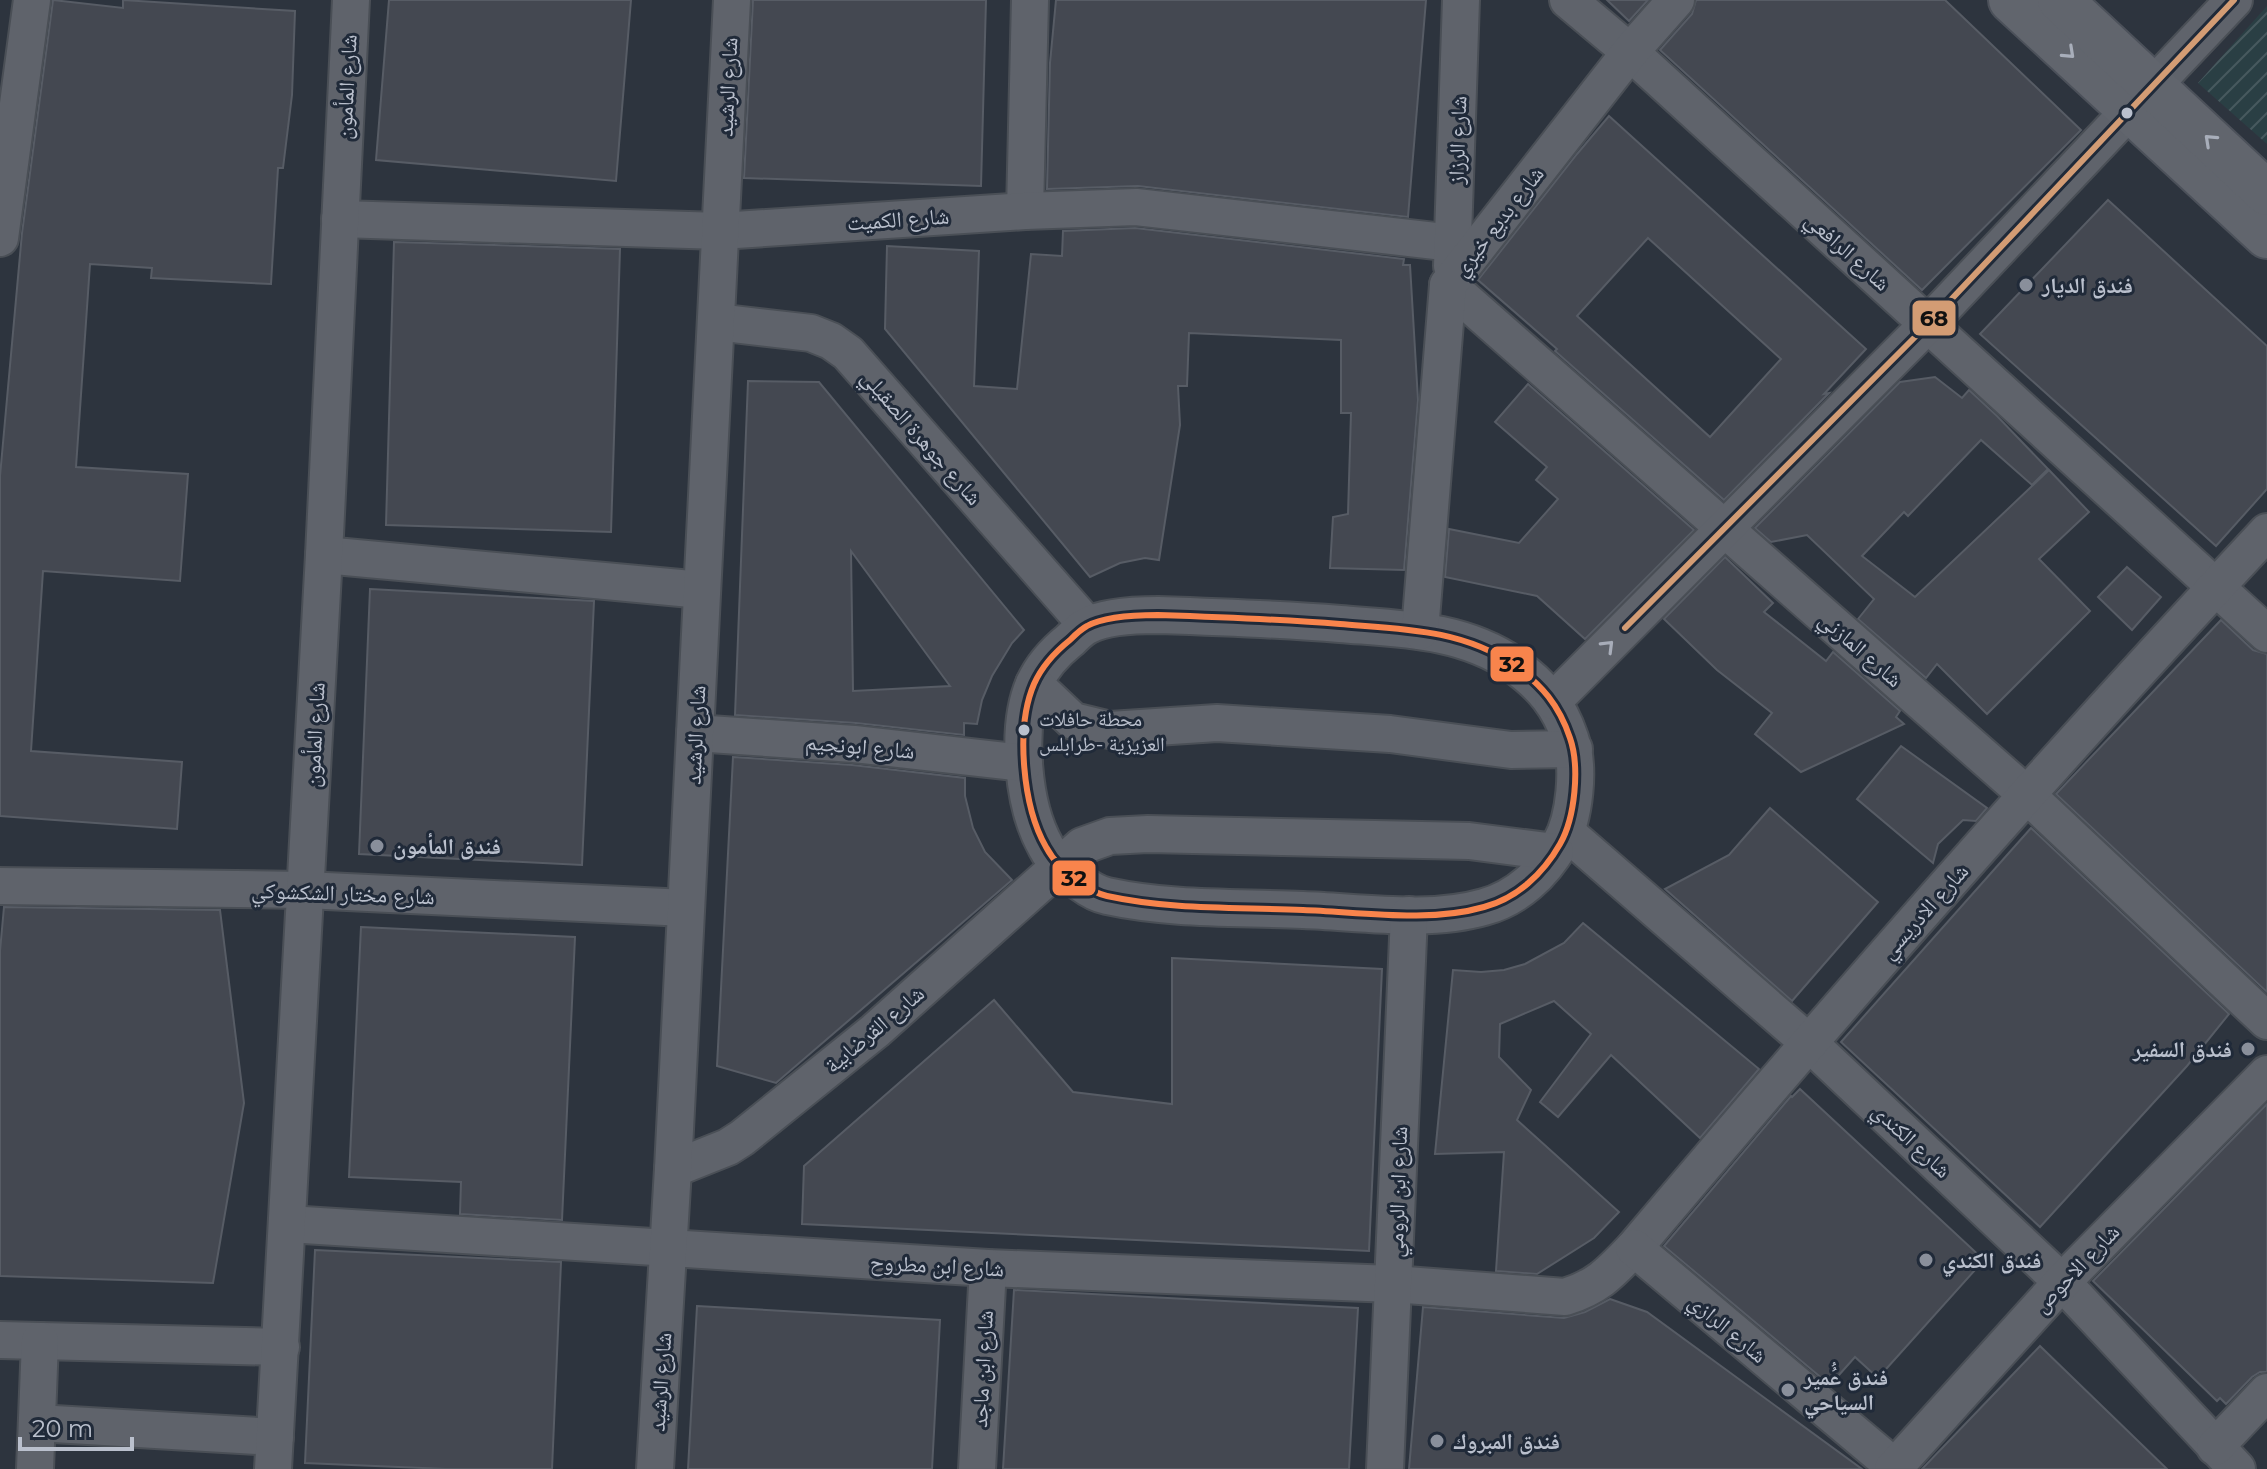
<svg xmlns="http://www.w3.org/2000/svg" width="2267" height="1469" font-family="Montserrat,'Noto Naskh Arabic',sans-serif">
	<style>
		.garden { fill: url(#garden-furrows) }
		.building { fill: #444851; stroke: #575c65; stroke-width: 2; fill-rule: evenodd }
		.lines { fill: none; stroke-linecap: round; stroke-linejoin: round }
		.minor-casing { stroke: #4a4f56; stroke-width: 40 }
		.major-casing { stroke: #4c515a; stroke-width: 48 }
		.minor { stroke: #5f636b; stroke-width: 36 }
		.major { stroke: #61656d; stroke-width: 44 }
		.bus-1-casing { stroke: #202a39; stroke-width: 12 }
		.bus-2-casing { stroke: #202a39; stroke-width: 12 }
		.bus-1 { stroke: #f8844c; stroke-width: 6 }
		.bus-2 { stroke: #d39c74; stroke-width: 6 }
		.oneway { stroke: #a8aeba }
		.oneway2 { stroke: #a8adb9 }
		.bus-dot { fill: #bac0cd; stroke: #202a39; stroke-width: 3 }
		.poi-dot { fill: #898f9b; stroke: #202a39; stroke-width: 3 }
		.labels { text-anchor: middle; stroke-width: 6; stroke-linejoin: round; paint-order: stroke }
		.bus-label { font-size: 20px; fill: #bac0cd; stroke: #202a39; text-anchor: start }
		.street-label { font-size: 22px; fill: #bac0cd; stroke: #202a39 }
		.poi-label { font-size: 22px; font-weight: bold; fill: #bac0cd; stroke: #202a39; text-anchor: start }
		.line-badge { stroke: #202a39; stroke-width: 3 }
		.pale-badge-label { font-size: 22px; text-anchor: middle; font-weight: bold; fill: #111 }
	</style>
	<defs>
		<pattern id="garden-furrows" width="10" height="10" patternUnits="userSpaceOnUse" patternTransform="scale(2)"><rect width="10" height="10" fill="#2a3f44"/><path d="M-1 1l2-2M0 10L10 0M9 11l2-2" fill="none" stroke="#47595e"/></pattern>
	</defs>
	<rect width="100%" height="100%" fill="#2d343e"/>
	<path class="garden" d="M 2267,6 L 2267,144 L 2198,83 Z"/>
	<g class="building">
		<path d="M 53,0 L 123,8 L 123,0 L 295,11 L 292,95 L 283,168 L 278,168 L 271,284 L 151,278 L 152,268 L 90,264 L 76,467 L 188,474 L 180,581 L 43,571 L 31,751 L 182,762 L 177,829 L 0,816 L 0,476 L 22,233 Z"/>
		<path d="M 389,0 L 631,0 L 616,181 L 376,160 Z"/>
		<path d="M 753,0 L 986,0 L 981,186 L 744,178 Z"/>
		<path d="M 1056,0 L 1426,0 L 1408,217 L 1138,186 L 1047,189 L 1050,63 Z"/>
		<path d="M 1607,0 L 1648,0 L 1629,21 Z"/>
		<path d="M 1696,0 L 1945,0 L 2081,130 L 1922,290 L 1660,50 L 1692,14 Z"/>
		<path d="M 1609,116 L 1866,349 L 1824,394 L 1829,393 L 1724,500 L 1555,351 L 1557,349 L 1478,280 L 1577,154 ZM 1648,238 L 1781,359 L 1710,437 L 1577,316 Z"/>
		<path d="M 2108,200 L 2267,346 L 2267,489 L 2216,546 L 1980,334 Z"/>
		<path d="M 1135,228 L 1404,259 L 1403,265 L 1410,265 L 1418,400 L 1404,570 L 1330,568 L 1333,517 L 1348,514 L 1351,413 L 1341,413 L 1341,340 L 1189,333 L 1187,386 L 1178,386 L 1180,425 L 1159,560 L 1145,558 L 1120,563 L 1090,577 L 885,329 L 887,246 L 979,251 L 974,386 L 1017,389 L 1031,254 L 1062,256 L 1063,231 Z"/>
		<path d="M 394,242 L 620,249 L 611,532 L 386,525 Z"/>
		<path d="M 1935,377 L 1962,398 L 1969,390 L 1997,416 L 2048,469 L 2032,485 L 1981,440 L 1908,516 L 1904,512 L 1862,556 L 1915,597 L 2049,470 L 2089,512 L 2039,559 L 2090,611 L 1987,714 L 1937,664 L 1926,678 L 1858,619 L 1874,599 L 1807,535 L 1771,542 L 1755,528 L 1900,382 Z"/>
		<path d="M 748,381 L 819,382 L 1024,630 L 1012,643 L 992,676 L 982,700 L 977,724 L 964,723 L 964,735 L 856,723 L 735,715 ZM 851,551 L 950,686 L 853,691 Z"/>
		<path d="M 1528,384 L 1694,530 L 1585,639 L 1537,596 L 1445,577 L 1449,529 L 1519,543 L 1558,499 L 1536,480 L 1547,467 L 1495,422 Z"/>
		<path d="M 1725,557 L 1773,603 L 1764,612 L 1826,661 L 1833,652 L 1900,711 L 1896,717 L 1904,724 L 1801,772 L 1755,734 L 1772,713 L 1717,670 L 1664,619 Z"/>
		<path d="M 2127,567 L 2161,597 L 2132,630 L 2098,597 Z"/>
		<path d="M 370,589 L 594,601 L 582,865 L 359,854 Z"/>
		<path d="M 2221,620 L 2253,650 L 2267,654 L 2267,992 L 2056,794 Z"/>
		<path d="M 1901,746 L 1987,808 L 1976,821 L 1963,820 L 1938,844 L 1933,863 L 1857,799 Z"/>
		<path d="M 733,757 L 852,765 L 965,778 L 965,796 L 973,828 L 985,852 L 1012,880 L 776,1083 L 717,1066 Z"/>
		<path d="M 1770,808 L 1878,902 L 1792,1001 L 1665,889 L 1729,855 Z"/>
		<path d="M 2031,828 L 2229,1014 L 2187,1066 L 2040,1227 L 1841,1042 Z"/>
		<path d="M 4,907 L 220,910 L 244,1103 L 213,1283 L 0,1276 L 0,951 Z"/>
		<path d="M 1583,923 L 1759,1069 L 1700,1138 L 1611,1055 L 1558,1117 L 1540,1102 L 1591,1034 L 1554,1001 L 1500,1024 L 1499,1057 L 1531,1090 L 1517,1120 L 1619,1212 L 1594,1238 L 1537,1274 L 1496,1271 L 1504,1152 L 1435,1154 L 1453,970 L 1481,972 L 1504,970 L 1525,964 L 1564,943 Z"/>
		<path d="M 361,927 L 575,937 L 562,1220 L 460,1214 L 461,1182 L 349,1177 Z"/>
		<path d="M 1172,958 L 1382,969 L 1369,1251 L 802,1224 L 804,1166 L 994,1000 L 1073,1092 L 1172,1104 Z"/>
		<path d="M 1800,1089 L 1984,1260 L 1878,1378 L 1855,1357 L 1830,1385 L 1664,1246 L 1791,1096 L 1792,1097 Z"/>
		<path d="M 2267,1104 L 2267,1372 L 2260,1372 L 2252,1377 L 2226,1404 L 2220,1398 L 2217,1401 L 2093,1281 Z"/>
		<path d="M 315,1250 L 561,1262 L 552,1469 L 446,1469 L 305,1463 Z"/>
		<path d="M 1014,1290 L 1358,1308 L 1349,1469 L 1003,1469 Z"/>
		<path d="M 1610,1299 L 1647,1312 L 1862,1469 L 1409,1469 L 1423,1307 L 1564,1318 L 1585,1312 Z"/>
		<path d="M 697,1306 L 940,1320 L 932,1469 L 688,1469 Z"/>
		<path d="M 2040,1346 L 2167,1469 L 1922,1469 Z"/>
	</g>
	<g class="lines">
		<defs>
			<g id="minor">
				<path d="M 1568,0 L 1630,52 L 2267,634"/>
				<path d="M 1025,211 L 1030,0"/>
				<path d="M 340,219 L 720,231 L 1025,211 L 1136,207 L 1453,243"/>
				<path d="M 0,238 L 32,0"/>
				<path d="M 1452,266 L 1461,0"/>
				<path d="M 1448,285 L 2027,795 L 2267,1021"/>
				<path d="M 716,322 L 811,333 L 831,341 L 848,353 L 1087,625"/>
				<path d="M 324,555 L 702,590"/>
				<path d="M 1158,615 C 1219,617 1279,619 1340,624 C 1401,629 1462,629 1514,665 C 1542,685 1559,705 1570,738 C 1580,767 1575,818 1560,844 C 1543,874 1517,898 1484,907 C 1429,923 1360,912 1303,910 C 1238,907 1171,910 1107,896 C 1098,894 1089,889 1081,883 C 1067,874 1054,862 1046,847 C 1023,807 1015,728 1034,684 C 1042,666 1055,652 1070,640 C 1075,635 1081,629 1087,626 C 1105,616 1138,615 1158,615 Z"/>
				<path d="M 1420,631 L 1448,285 L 1630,52 L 1676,0"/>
				<path d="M 1034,684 L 1073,721 L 1110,730 L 1217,723 L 1390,734 L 1511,750 L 1574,749"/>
				<path d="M 1553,701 L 1928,324 L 2234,0"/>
				<path d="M 695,733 L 854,744 L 1024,763"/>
				<path d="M 1566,832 L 1808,1042 L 2062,1282 L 2237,1469"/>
				<path d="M 0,886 L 305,890 L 686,908"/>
				<path d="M 673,1169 L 728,1147 L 742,1138 L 875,1031 L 1082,846 L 1110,836 L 1148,834 L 1469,841 L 1555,852"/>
				<path d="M 288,1224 L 988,1268 L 1393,1284 L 1565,1297 C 1598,1287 1611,1272 1634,1248 C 1839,1005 2049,765 2267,532"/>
				<path d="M 1634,1248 L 1897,1469"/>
				<path d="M 0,1340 L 281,1347"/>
				<path d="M 37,1423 L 275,1437"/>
				<path d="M 2215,1447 L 2267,1392"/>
				<path d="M 35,1469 L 40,1341"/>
				<path d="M 273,1469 L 324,555 L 351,0"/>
				<path d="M 655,1469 L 673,1169 L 732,0"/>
				<path d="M 977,1469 L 988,1268"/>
				<path d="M 1385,1469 L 1409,915"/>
				<path d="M 1893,1469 L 2062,1282 L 2267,1074"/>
			</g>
			<g id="major">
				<path d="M 2011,0 L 2267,236"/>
				<path d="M 2060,0 L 2267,193"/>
			</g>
		</defs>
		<use href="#minor" class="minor-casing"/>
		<use href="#major" class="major-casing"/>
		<use href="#minor" class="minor"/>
		<use href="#major" class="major"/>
		<defs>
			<path id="bus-1" d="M 1158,615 C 1219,617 1279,619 1340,624 C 1401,629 1462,629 1514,665 C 1542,685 1559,705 1570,738 C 1580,767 1575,818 1560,844 C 1543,874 1517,898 1484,907 C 1429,923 1360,912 1303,910 C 1238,907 1171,910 1107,896 C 1098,894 1089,889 1081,883 C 1067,874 1054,862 1046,847 C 1023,807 1015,728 1034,684 C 1042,666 1055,652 1070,640 C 1075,635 1081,629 1087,626 C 1105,616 1138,615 1158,615 Z"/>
			<path id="bus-2" d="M 1625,628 L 1928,324 L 2234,0"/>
		</defs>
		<use href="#bus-1" class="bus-1-casing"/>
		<use href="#bus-2" class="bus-2-casing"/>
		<use href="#bus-1" class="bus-1"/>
		<use href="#bus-2" class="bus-2"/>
	</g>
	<defs><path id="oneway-chevron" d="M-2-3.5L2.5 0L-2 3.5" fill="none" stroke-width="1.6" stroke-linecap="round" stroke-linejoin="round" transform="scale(2)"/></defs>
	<g class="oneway">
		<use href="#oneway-chevron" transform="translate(2069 53) rotate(43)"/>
		<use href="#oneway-chevron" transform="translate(2210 140) rotate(-137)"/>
	</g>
	<use class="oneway2" href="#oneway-chevron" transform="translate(1608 646) rotate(-45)"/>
	<g class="bus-dot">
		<circle cx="2127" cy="113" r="7"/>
		<circle cx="1024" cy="730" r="7"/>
	</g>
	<g class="poi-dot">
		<circle cx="2026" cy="285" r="8"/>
		<circle cx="377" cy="846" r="8"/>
		<circle cx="2248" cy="1049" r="8"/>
		<circle cx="1926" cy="1260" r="8"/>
		<circle cx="1788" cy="1390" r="8"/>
		<circle cx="1437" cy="1441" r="8"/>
	</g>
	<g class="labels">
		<g class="bus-label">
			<text x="1039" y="726">محطة حافلات<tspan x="1039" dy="25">العزيزية -طرابلس</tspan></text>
		</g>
		<g class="street-label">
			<text transform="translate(346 87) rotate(-87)" y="8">شارع المأمون</text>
			<text transform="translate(727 87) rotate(-87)" y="8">شارع الرشيد</text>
			<text transform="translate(1457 140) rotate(-88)" y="8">شارع الرزاز</text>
			<text transform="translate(898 219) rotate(-4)" y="8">شارع الكميت</text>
			<text transform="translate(1498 221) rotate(-52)" y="8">شارع بديع خيري</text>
			<text transform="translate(1848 251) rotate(42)" y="8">شارع الرافعي</text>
			<text transform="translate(922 437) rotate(49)" y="8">شارع جوهرة الصقيلي</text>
			<text transform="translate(1861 649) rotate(41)" y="8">شارع المازني</text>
			<text transform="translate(314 735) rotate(-87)" y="8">شارع المأمون</text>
			<text transform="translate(695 735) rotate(-87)" y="8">شارع الرشيد</text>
			<text transform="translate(860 746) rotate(5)" y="8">شارع ابونجيم</text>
			<text transform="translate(343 893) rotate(2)" y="8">شارع مختار الشكشوكي</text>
			<text transform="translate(1924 911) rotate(-48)" y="8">شارع الادريسي</text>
			<text transform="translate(874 1029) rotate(-40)" y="8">شارع القرضابية</text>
			<text transform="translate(1912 1140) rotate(43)" y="8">شارع الكندي</text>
			<text transform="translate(1397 1192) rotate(-88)" y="8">شارع ابن الرومي</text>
			<text transform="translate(937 1265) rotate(3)" y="8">شارع ابن مطروح</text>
			<text transform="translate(2076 1268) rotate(-46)" y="8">شارع الاحوص</text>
			<text transform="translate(1728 1328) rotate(40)" y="8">شارع الرازي</text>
			<text transform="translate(982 1369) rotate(-87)" y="8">شارع ابن ماجد</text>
			<text transform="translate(660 1382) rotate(-86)" y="8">شارع الرشيد</text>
		</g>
		<g class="poi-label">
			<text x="2042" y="293">فندق الديار</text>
			<text x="393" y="854">فندق المأمون</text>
			<text x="2232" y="1057" text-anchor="end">فندق السفير</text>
			<text x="1942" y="1268">فندق الكندي</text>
			<text x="1804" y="1385">فندق عُُمير<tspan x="1804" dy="25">السياحي</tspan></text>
			<text x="1453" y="1449">فندق المبروك</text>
		</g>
	</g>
	<g class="line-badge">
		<rect x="1911" y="299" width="46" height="38" rx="8" fill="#d39c74"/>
		<rect x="1489" y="645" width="46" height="38" rx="8" fill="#f8844c"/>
		<rect x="1051" y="859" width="46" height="38" rx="8" fill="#f8844c"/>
	</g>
	<g class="pale-badge-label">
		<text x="1934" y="326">68</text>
		<text x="1512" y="672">32</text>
		<text x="1074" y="886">32</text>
	</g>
	<path d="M20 1437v12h112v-12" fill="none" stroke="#bac0cd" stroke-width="4"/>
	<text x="32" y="1437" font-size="24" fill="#bac0cd" stroke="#202a39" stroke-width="6" paint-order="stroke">20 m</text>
</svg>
